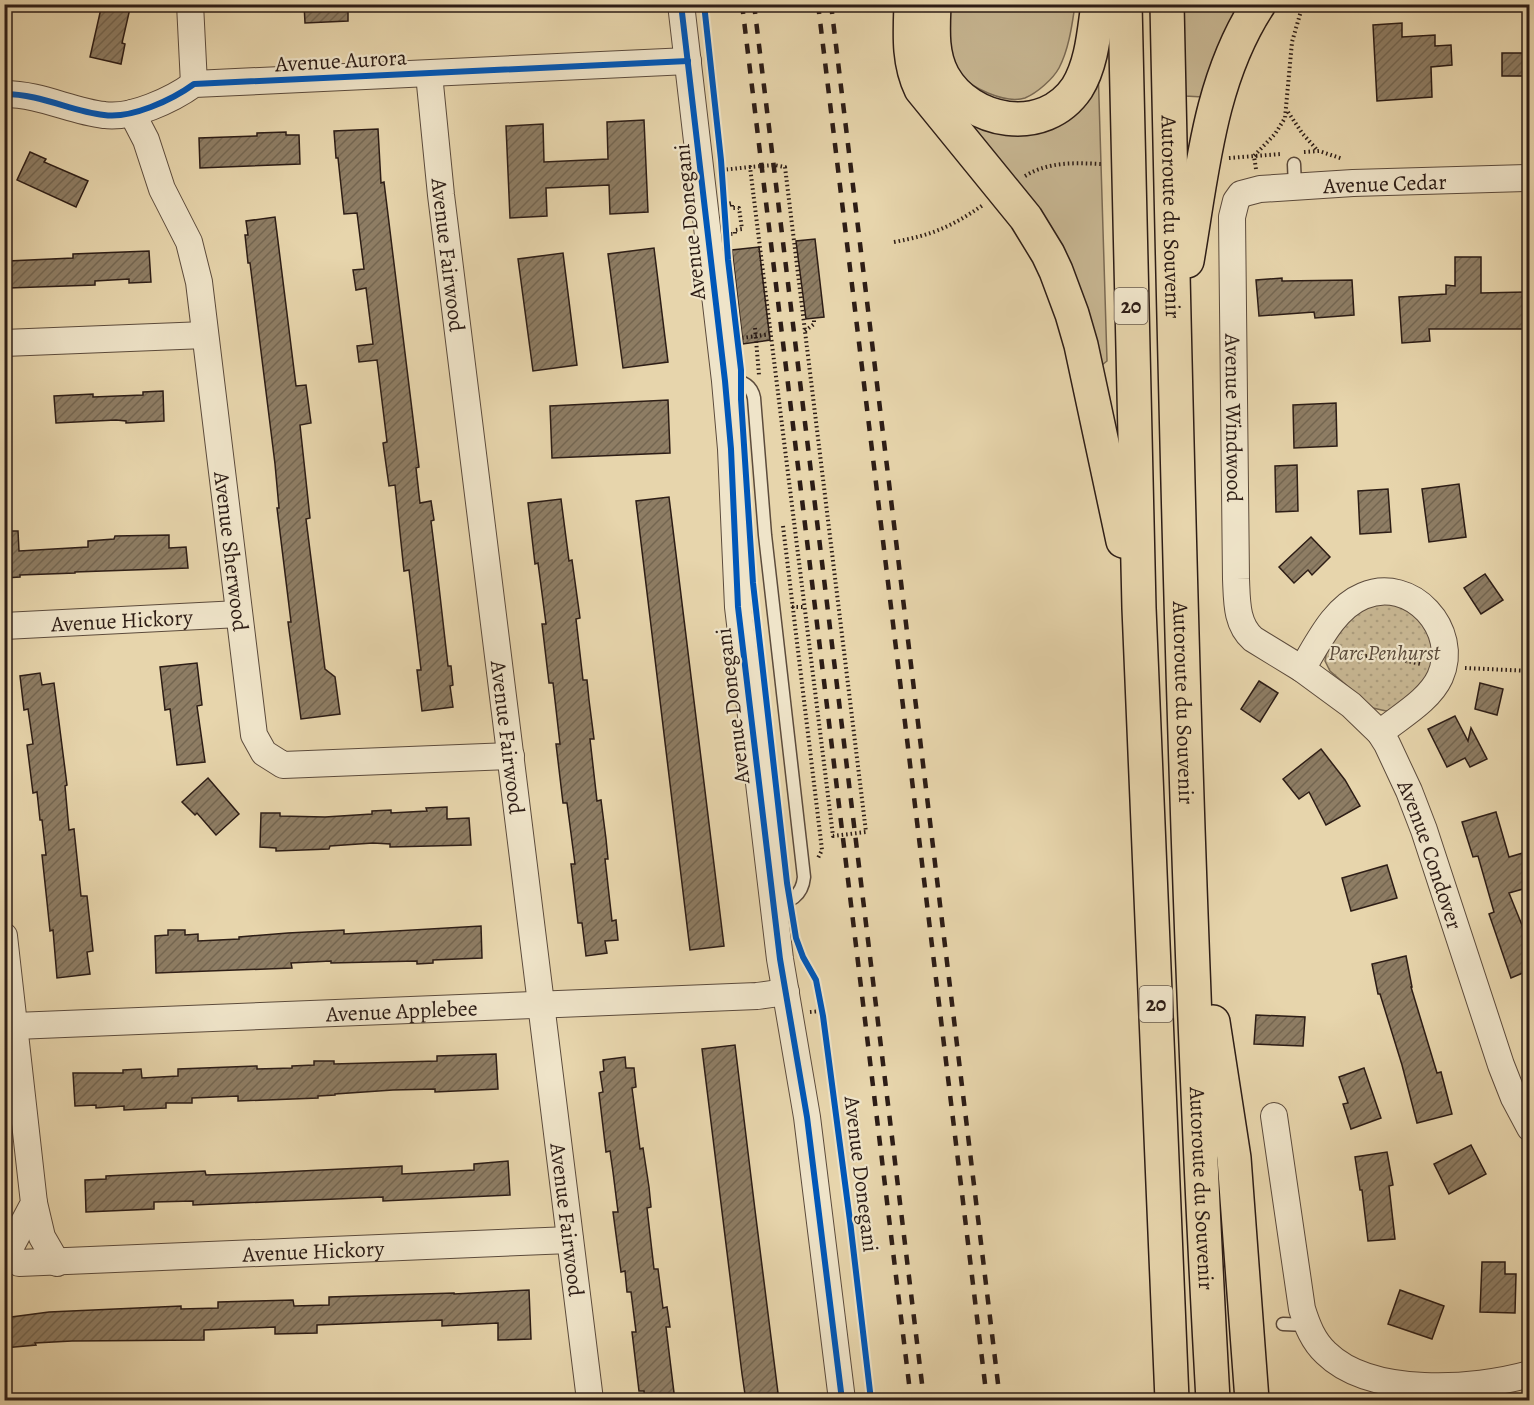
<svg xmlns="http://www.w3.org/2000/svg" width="1534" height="1405" font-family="Alegreya,serif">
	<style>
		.grass { fill: #c7b692; stroke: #7a6a54; stroke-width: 1.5 }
		.park { fill: url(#park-dots); stroke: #7a6a54; stroke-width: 1.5 }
		.building { fill: url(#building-hatch); stroke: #2d1d16; stroke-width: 1.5 }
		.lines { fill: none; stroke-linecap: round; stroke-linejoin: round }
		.lane-casing { stroke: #5c4b3c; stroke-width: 15 }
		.street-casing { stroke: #5c4b3c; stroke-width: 28 }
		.highway-casing { stroke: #2d1d16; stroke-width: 36 }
		.path { stroke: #2d1d16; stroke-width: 4; stroke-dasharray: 1.5 3; stroke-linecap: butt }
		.lane { stroke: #efe4c9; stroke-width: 12 }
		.street { stroke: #efe4c9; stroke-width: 26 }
		.highway { stroke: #e7d5ac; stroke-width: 33 }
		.rail { stroke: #2d1d16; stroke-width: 4.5; stroke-dasharray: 10 10; stroke-linecap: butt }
		.cycleway-casing { stroke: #efe4c9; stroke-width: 10 }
		.cycleway { stroke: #0057b8; stroke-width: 6 }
		.labels { text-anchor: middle; stroke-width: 4.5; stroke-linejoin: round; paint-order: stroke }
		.shield { fill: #efe4c9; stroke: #67594c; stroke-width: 1.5 }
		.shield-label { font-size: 21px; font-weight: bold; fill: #2d1d16 }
		.street-label { font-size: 22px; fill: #2d1d16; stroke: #efe4c9 }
		.park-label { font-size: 22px; font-style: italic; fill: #5b4b3b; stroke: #efe4c9 }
	</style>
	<defs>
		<pattern id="park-dots" width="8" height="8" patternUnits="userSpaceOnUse" patternTransform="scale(1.5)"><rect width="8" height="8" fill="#c7b692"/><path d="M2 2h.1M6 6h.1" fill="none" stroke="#ab9c7d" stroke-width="1.8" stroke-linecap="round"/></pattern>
		<pattern id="building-hatch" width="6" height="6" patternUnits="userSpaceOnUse" patternTransform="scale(1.5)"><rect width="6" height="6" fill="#8e7d64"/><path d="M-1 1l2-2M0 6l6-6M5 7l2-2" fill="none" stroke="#746651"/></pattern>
	</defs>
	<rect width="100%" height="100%" fill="#e7d5ac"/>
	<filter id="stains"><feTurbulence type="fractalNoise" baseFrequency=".00333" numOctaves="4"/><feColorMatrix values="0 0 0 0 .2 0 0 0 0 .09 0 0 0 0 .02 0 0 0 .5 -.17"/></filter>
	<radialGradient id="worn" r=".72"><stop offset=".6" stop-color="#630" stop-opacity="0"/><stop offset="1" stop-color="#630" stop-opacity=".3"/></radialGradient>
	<g class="grass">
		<path d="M 949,5 L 1075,5 C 1072,25 1069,49 1059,68 C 1053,79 1037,93 1025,98 C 1005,104 970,88 958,72 C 946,57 948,23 949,5 Z"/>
		<path d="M 1183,5 L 1240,5 C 1221,33 1212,65 1203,97 L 1185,96 Z"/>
		<path d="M 1098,66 L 1107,361 L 1102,365 L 1095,364 L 973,128 L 978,124 L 1014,131 Z"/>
	</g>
	<path class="park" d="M 1379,601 L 1417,611 L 1435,648 L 1427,681 L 1392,710 L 1386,711 L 1373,708 L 1330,671 L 1325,661 L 1327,649 L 1345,620 Z"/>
	<g class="building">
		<path d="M 102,4 L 131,4 L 122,43 L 125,44 L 121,64 L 90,57 Z"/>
		<path d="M 304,4 L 348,4 L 348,21 L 305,23 Z"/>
		<path d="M 1402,23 L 1402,37 L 1435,35 L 1435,46 L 1451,45 L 1452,65 L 1431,67 L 1432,97 L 1377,101 L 1373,25 Z"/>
		<path d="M 1502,53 L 1525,53 L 1526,76 L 1502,76 Z"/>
		<path d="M 644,120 L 648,212 L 610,214 L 609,185 L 546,188 L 547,216 L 510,218 L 506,126 L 543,124 L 544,162 L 608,159 L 607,122 Z"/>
		<path d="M 378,129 L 381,183 L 384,182 L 419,467 L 416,468 L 420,503 L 431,501 L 434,520 L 431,521 L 437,569 L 448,666 L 451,666 L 453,685 L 450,686 L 453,707 L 422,711 L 417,670 L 421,670 L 409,570 L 404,571 L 395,485 L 389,486 L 383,443 L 387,442 L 377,360 L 359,362 L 357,346 L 373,344 L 366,288 L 356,290 L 353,270 L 364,269 L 357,213 L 344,214 L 338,158 L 336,158 L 334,131 Z"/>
		<path d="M 286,132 L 286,135 L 299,135 L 300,164 L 200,168 L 199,138 L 257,136 L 257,133 Z"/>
		<path d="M 30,152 L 46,159 L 44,162 L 88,181 L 76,207 L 17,180 Z"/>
		<path d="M 275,217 L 296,386 L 306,385 L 311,423 L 300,425 L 310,518 L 306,519 L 325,669 L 335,677 L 340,714 L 301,719 L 288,622 L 291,622 L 277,508 L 279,508 L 275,464 L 250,263 L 248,263 L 245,235 L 248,235 L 246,221 Z"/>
		<path d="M 815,239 L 824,317 L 806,319 L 796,241 Z"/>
		<path d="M 759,247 L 770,340 L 743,344 L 732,250 Z"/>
		<path d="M 654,248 L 668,362 L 623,368 L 608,254 Z"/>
		<path d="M 149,251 L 151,282 L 129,283 L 129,279 L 95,281 L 95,285 L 9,288 L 8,261 L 73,258 L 73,254 Z"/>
		<path d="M 563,253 L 577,365 L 533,371 L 518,259 Z"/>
		<path d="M 1455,257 L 1481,257 L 1481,293 L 1528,292 L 1528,329 L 1429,329 L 1430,341 L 1402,343 L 1399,297 L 1446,294 L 1446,285 L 1455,286 Z"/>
		<path d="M 1282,278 L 1282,281 L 1352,280 L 1354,315 L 1315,318 L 1314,312 L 1259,316 L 1256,280 Z"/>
		<path d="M 163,391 L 164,421 L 126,423 L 126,421 L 116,420 L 56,423 L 54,396 L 93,394 L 93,397 L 143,395 L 143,392 Z"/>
		<path d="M 668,400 L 670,453 L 552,458 L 550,406 Z"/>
		<path d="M 1336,403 L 1337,446 L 1294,448 L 1293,405 Z"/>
		<path d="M 1297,465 L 1298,511 L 1276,512 L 1275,466 Z"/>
		<path d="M 1459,484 L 1466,537 L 1429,542 L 1422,489 Z"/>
		<path d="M 1388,489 L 1391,532 L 1360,534 L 1358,491 Z"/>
		<path d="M 669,497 L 724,946 L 690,950 L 636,501 Z"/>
		<path d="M 561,499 L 569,561 L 572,560 L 580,618 L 576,619 L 583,680 L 587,680 L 589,700 L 594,739 L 590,739 L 597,801 L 601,800 L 606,839 L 608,859 L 605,859 L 612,921 L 616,920 L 618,940 L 605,941 L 607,953 L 586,956 L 582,923 L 578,923 L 571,864 L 575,864 L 567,803 L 563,803 L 556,744 L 560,744 L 553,683 L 549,683 L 542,624 L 546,624 L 538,563 L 535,564 L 528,503 Z"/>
		<path d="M 4,531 L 18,531 L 19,551 L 88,547 L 88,541 L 114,539 L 115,536 L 169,535 L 169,548 L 186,547 L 188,568 L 75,572 L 75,573 L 20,575 L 20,577 L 4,578 Z"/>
		<path d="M 1311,537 L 1330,557 L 1312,575 L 1308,570 L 1294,583 L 1279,567 Z"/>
		<path d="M 1485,574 L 1503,600 L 1481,614 L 1464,588 Z"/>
		<path d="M 197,663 L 202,705 L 197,706 L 205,762 L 177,765 L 170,709 L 165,710 L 160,667 Z"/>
		<path d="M 40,673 L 42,685 L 54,683 L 67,785 L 65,786 L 69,830 L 74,829 L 81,896 L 87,896 L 93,951 L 87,952 L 90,974 L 57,978 L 53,930 L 50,931 L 47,902 L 42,855 L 46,855 L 42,820 L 40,820 L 37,792 L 33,793 L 27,745 L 33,744 L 28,709 L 24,710 L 20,676 Z"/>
		<path d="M 1259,681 L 1278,693 L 1260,722 L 1241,709 Z"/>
		<path d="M 1480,683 L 1503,689 L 1497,715 L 1475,709 Z"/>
		<path d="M 1455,716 L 1468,741 L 1471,728 L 1487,759 L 1470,767 L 1465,758 L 1447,767 L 1428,729 Z"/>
		<path d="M 1321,749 L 1345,780 L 1360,806 L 1326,825 L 1309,792 L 1299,799 L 1283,779 Z"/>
		<path d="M 208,778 L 239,814 L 216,835 L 197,813 L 195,815 L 182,802 Z"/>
		<path d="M 447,807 L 447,819 L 469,818 L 471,845 L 390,847 L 390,844 L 373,843 L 330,846 L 329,849 L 276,851 L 276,848 L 260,847 L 261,813 L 280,813 L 280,816 L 325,817 L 372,814 L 372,811 L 391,810 L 391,813 L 427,811 L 426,808 Z"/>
		<path d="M 1496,812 L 1509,857 L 1530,851 L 1530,887 L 1509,893 L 1530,945 L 1530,970 L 1511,978 L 1489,914 L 1494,912 L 1478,856 L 1473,857 L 1462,822 Z"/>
		<path d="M 1387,865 L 1397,898 L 1351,911 L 1342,878 Z"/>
		<path d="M 481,926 L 482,958 L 433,960 L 433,963 L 417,964 L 417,961 L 331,963 L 331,961 L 291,963 L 292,968 L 156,973 L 155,936 L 168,935 L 168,930 L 185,930 L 185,935 L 198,934 L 198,941 L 239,939 L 239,937 L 288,933 L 344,930 L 344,934 Z"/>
		<path d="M 1406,956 L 1412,987 L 1411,987 L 1437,1073 L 1441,1072 L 1452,1114 L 1417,1123 L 1402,1065 L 1380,994 L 1378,994 L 1372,964 Z"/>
		<path d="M 1256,1015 L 1305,1017 L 1303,1046 L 1254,1044 Z"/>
		<path d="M 735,1045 L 755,1210 L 779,1401 L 746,1401 L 742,1374 L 702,1049 Z"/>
		<path d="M 496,1054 L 498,1089 L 435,1092 L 435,1089 L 393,1090 L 335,1094 L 335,1095 L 318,1096 L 318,1098 L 238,1101 L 238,1096 L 192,1098 L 192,1103 L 166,1103 L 166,1108 L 142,1109 L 124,1110 L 124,1106 L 96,1108 L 96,1105 L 75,1106 L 73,1073 L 123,1073 L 123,1070 L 141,1069 L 142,1078 L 178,1076 L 178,1069 L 257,1066 L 257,1069 L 292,1068 L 292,1066 L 314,1065 L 314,1061 L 334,1061 L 334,1064 L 437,1061 L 437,1056 Z"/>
		<path d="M 625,1057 L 626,1068 L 634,1068 L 636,1087 L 632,1088 L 640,1149 L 643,1148 L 649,1187 L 651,1207 L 647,1208 L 654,1269 L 658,1269 L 663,1308 L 667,1307 L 670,1327 L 666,1327 L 675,1401 L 645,1401 L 644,1391 L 639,1391 L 632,1332 L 636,1332 L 631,1292 L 627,1292 L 625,1271 L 621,1272 L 613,1212 L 618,1212 L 613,1172 L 610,1151 L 606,1152 L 599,1093 L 603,1092 L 600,1072 L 604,1071 L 603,1060 Z"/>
		<path d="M 1364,1068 L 1381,1118 L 1351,1129 L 1343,1104 L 1348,1103 L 1339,1077 Z"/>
		<path d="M 1471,1145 L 1486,1174 L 1449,1194 L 1434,1164 Z"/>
		<path d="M 1387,1152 L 1393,1185 L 1389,1186 L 1395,1239 L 1368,1241 L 1362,1190 L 1360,1190 L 1355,1157 Z"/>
		<path d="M 508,1161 L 510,1195 L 383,1201 L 383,1197 L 193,1205 L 193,1201 L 154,1202 L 154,1209 L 86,1212 L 85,1180 L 106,1179 L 106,1176 L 205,1171 L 206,1175 L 261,1173 L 402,1166 L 402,1174 L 474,1170 L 474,1164 Z"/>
		<path d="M 1482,1262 L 1505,1262 L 1505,1274 L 1516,1274 L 1515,1313 L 1480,1312 Z"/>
		<path d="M 529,1290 L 531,1339 L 498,1340 L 498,1323 L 442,1326 L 442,1320 L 317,1325 L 317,1333 L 275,1334 L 275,1327 L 204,1330 L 204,1340 L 72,1341 L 35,1343 L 36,1345 L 4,1348 L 4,1318 L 49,1312 L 181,1306 L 181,1309 L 218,1308 L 218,1302 L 257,1301 L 293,1300 L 294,1306 L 329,1305 L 329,1297 L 454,1293 L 454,1294 Z"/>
		<path d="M 1400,1290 L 1444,1306 L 1432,1339 L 1388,1324 Z"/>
	</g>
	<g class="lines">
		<defs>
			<g id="lane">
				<path d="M 1294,164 L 1295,187"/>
				<path d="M 725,381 C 740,380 751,383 754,398 L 765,535 L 804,877 C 802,897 790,901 773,906"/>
				<path d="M 1283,1324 L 1307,1325"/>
			</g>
			<g id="street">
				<path d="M 190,4 L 194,84"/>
				<path d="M 681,4 L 725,381 L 731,449 L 738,607 L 780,959 L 807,1117 L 842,1400"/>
				<path id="s1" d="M 429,74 L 441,195 L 590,1400"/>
				<path d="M 4,94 C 41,94 70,111 104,115 C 131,119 172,100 194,84 L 688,61"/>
				<path id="s2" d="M 132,113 L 146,140 L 162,189 L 189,242 L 199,282 L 254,735 L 264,753 L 283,765 L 511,756"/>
				<path id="s3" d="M 1530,178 L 1353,183 L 1260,189 L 1241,194 L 1236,201 L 1232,217 L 1236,579 C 1237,601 1236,624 1253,639 L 1302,669 L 1351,705 L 1380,733 L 1387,744 L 1409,791 L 1424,830 L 1501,1065 L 1514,1098 L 1530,1128"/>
				<path d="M 4,343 L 205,335"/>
				<path id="s4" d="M 4,626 L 239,614"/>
				<path d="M 1302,669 C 1318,643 1334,608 1363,596 C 1411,575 1461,630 1440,677 C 1429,701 1399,717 1380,733"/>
				<path id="s5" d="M 4,936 L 34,1203 L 7,1254 L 19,1263 L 570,1240"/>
				<path id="s6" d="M 15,1026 L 757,996 L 786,992"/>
				<path d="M 1274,1116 L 1302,1309 C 1307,1325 1313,1341 1326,1353 C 1371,1397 1474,1390 1530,1374"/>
				<path d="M 34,1203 L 42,1237 L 57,1263"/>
			</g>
			<g id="highway">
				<path d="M 911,4 C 910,34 908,62 921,89 L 1026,218 L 1048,254 L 1056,271 L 1072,314 L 1081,345 L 1123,541"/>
				<path d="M 934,4 C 933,29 931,54 943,76 C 970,124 1044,137 1077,88 C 1092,64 1094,32 1098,4"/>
				<path d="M 1125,4 L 1139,608 L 1172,1400"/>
				<path id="s7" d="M 1167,4 C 1177,470 1187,936 1213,1400"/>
				<path d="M 1187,261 C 1202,174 1209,80 1259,4"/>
				<path d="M 1213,1022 L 1234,1158 L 1252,1400"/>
			</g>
		</defs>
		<use href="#lane" class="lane-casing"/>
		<use href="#street" class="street-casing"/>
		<use href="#highway" class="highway-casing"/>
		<g class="path">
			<path d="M 1288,112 L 1302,133 L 1318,151"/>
			<path d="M 1304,152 L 1319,151 L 1343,159"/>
			<path d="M 1229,158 L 1281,154"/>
			<path d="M 1256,169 L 1254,156 L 1275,134 L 1285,118 L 1292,42 L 1303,4"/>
			<path d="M 722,170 L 750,167 L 833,836 L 866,832 L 785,167 L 774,165 L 750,167"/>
			<path d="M 1025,176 C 1050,161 1075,163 1102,164"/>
			<path d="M 727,202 L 727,204 L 732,203 L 732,208 L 739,208 L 742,229 L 735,230 L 735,234 L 731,234 L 731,237"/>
			<path d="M 894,242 C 932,235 951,227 983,205"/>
			<path d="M 755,328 L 759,375"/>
			<path d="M 805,331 L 814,324 L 814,318"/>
			<path d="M 742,338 L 771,334"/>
			<path d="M 783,526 L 822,850 L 818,858"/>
			<path d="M 792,607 L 805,607"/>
			<path d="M 1334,656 L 1349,657 L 1381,655 L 1421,664"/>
			<path d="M 1465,668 L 1530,671"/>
			<path d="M 810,1012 L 822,1011"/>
		</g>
		<use href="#lane" class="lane"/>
		<use href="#street" class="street"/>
		<use href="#highway" class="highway"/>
		<g class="rail">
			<path d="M 742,4 L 911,1400"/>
			<path d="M 754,4 L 924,1400"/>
			<path d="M 818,4 L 987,1400"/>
			<path d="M 831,4 L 1000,1400"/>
		</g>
		<defs>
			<g id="cycleway">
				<path d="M 681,4 L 725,381 L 731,449 L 738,607 L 780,959 L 807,1117 L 842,1400"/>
				<path d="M 704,4 L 721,160 L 728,260 L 741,370 L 741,399 L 753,583 L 787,883 L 796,938 L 803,957 L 816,980 L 823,1016 L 850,1221 L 871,1400"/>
				<path d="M 4,94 C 41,94 70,111 104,115 C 131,119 172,100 194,84 L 688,61"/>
			</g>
		</defs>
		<use href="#cycleway" class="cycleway-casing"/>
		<use href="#cycleway" class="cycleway"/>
	</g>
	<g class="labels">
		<g class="shield">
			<rect x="1114.5" y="288" width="33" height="36" rx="4.5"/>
			<rect x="1139.5" y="986" width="33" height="36" rx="4.5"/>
		</g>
		<g class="shield-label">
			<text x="1131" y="313">20</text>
			<text x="1156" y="1011">20</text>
		</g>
		<g class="street-label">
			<text transform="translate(341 60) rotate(-3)" y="8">Avenue Aurora</text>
			<text transform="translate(1385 183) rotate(-2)" y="8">Avenue Cedar</text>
			<text dy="8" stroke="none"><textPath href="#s7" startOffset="213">Autoroute du Souvenir</textPath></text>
			<text transform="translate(689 222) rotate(-96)" y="8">Avenue Donegani</text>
			<text dy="8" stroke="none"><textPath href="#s1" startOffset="182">Avenue Fairwood</textPath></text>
			<text dy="8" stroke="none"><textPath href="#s3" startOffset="516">Avenue Windwood</textPath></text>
			<text dy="8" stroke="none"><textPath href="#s2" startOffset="454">Avenue Sherwood</textPath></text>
			<text dy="8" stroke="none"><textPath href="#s4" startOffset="118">Avenue Hickory</textPath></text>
			<text dy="8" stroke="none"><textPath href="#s7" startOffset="699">Autoroute du Souvenir</textPath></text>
			<text transform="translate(732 706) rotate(-97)" y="8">Avenue Donegani</text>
			<text dy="8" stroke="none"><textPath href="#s1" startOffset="668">Avenue Fairwood</textPath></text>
			<text dy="8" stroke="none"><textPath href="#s3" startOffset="1032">Avenue Condover</textPath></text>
			<text dy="8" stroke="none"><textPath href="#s6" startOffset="387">Avenue Applebee</textPath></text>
			<text transform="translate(862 1174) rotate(83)" y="8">Avenue Donegani</text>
			<text dy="8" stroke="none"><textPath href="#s7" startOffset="1185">Autoroute du Souvenir</textPath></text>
			<text dy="8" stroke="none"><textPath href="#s1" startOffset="1154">Avenue Fairwood</textPath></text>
			<text dy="8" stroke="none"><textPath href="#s5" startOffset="636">Avenue Hickory</textPath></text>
		</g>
		<g class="park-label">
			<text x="1384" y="660">Parc Penhurst</text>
		</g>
	</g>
	<rect width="1534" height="1405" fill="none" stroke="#e7d5ac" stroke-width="24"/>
	<rect x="6" y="6" width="1522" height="1393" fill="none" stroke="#2d1d16" stroke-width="3"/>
	<rect x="12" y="12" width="1510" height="1381" fill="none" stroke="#2d1d16" stroke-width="1.5"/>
	<rect width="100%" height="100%" filter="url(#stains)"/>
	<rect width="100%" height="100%" fill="url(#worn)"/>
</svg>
